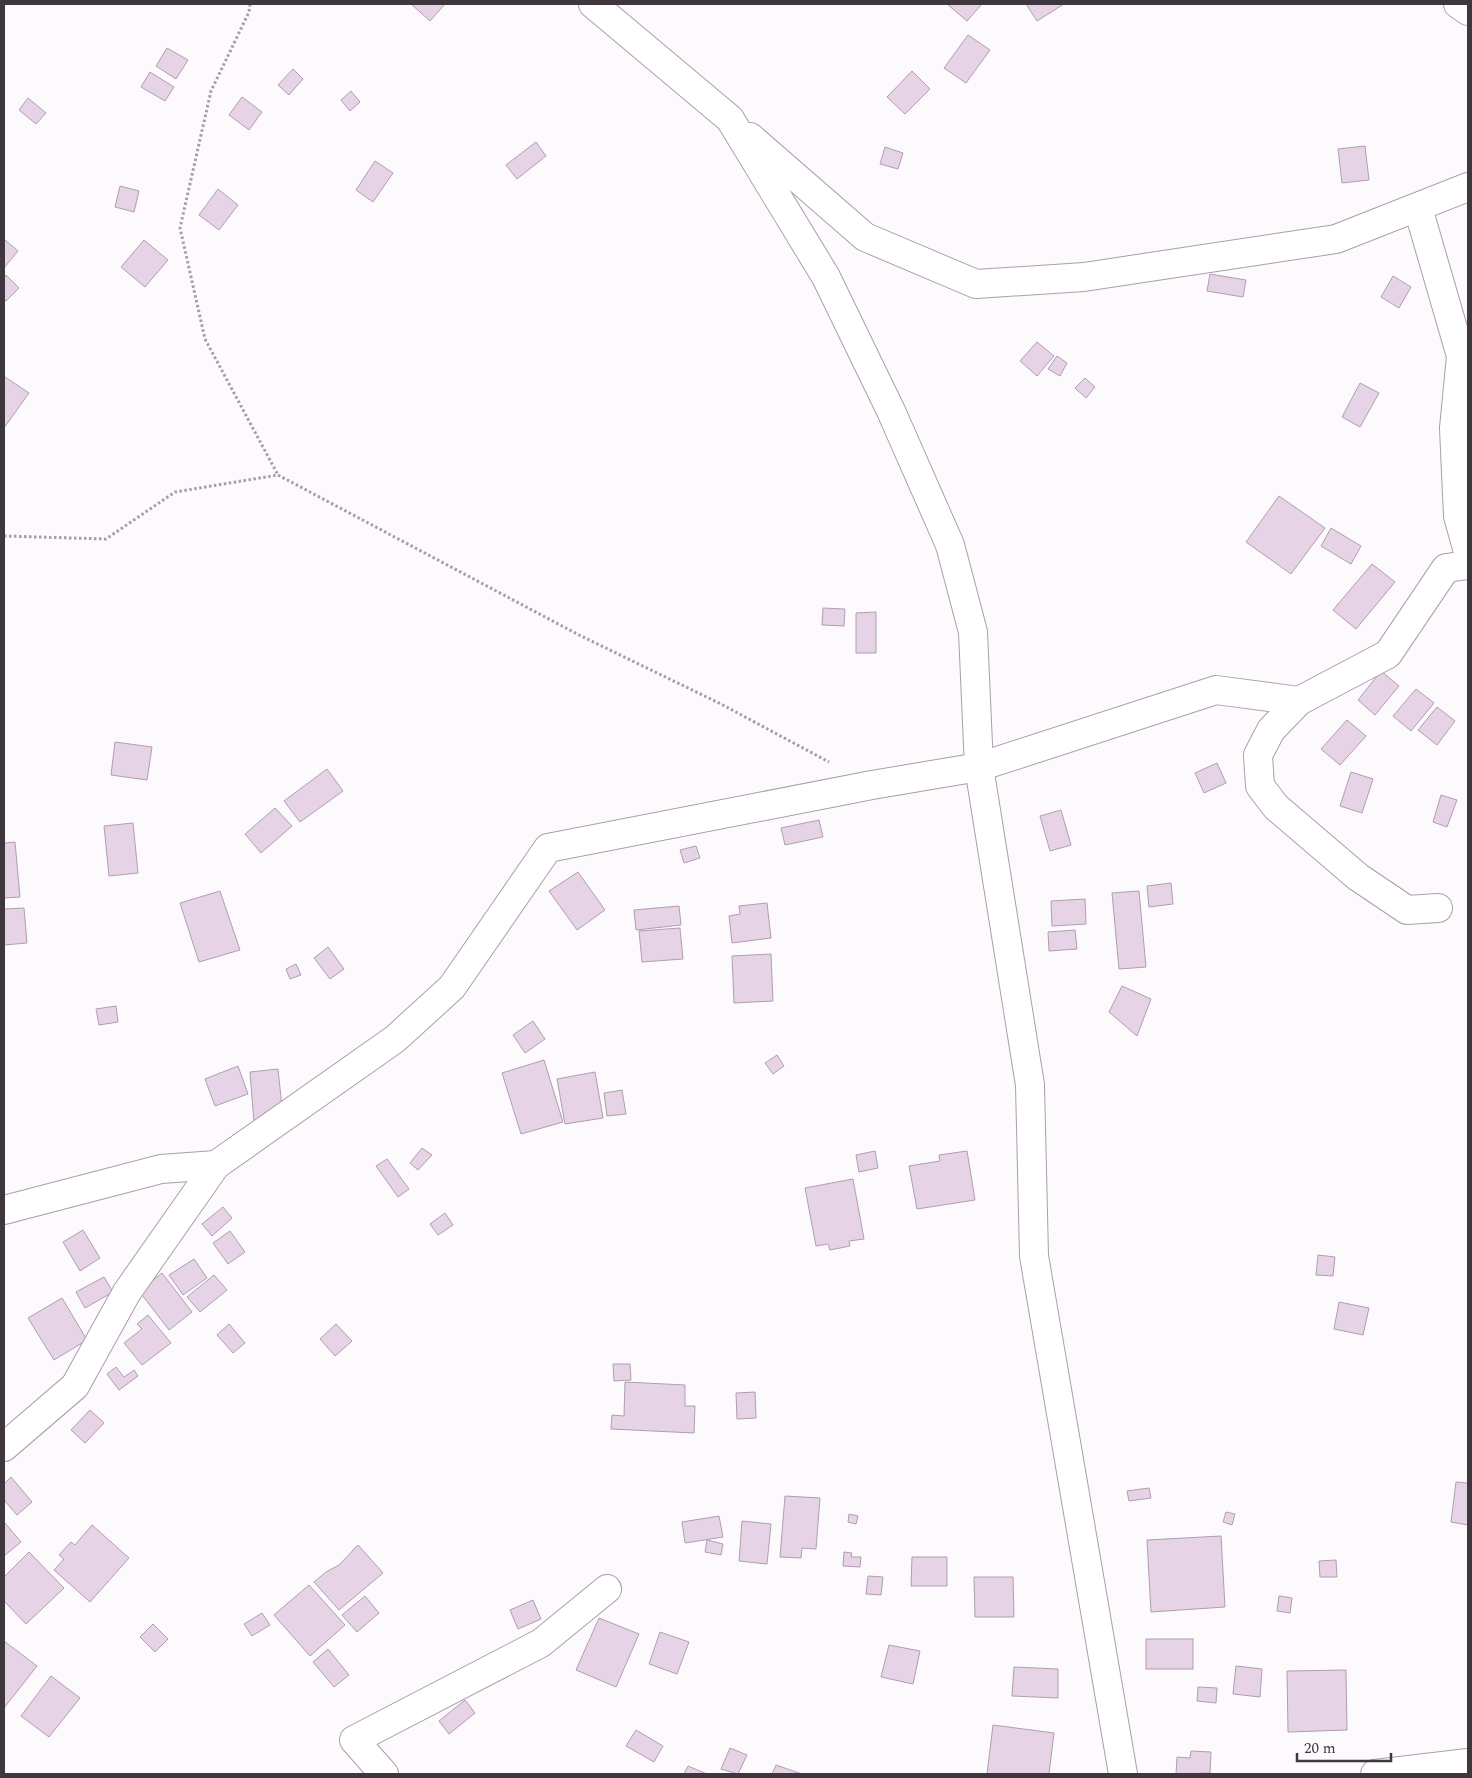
<svg xmlns="http://www.w3.org/2000/svg" width="1472" height="1778" font-family="Spectral,serif">
	<style>
		.building { fill: #e6d4e6; stroke: #af9eaf }
		.lines { fill: none; stroke-linecap: round; stroke-linejoin: round }
		.minor-casing { stroke: #ad9cad; stroke-width: 30 }
		.path { stroke: #a49fa4; stroke-width: 3; stroke-dasharray: 2.5 2.5; stroke-linecap: butt }
		.minor { stroke: #fff; stroke-width: 28 }
	</style>
	<rect width="100%" height="100%" fill="#fdfafd"/>
	<g class="building">
		<path d="M 411,4 L 445,4 L 430,21 Z"/>
		<path d="M 947,4 L 982,4 L 967,21 Z"/>
		<path d="M 1026,4 L 1064,4 L 1037,21 Z"/>
		<path d="M 968,35 L 990,50 L 966,83 L 944,68 Z"/>
		<path d="M 167,48 L 188,60 L 176,79 L 156,66 Z"/>
		<path d="M 293,69 L 303,79 L 289,95 L 278,85 Z"/>
		<path d="M 912,71 L 930,89 L 905,114 L 887,97 Z"/>
		<path d="M 150,72 L 174,87 L 165,101 L 141,87 Z"/>
		<path d="M 351,91 L 360,102 L 350,111 L 341,100 Z"/>
		<path d="M 242,97 L 262,112 L 249,130 L 229,115 Z"/>
		<path d="M 28,98 L 46,113 L 36,124 L 19,110 Z"/>
		<path d="M 536,142 L 546,156 L 517,179 L 506,165 Z"/>
		<path d="M 1365,146 L 1369,180 L 1342,183 L 1338,149 Z"/>
		<path d="M 885,147 L 903,153 L 898,169 L 880,164 Z"/>
		<path d="M 375,161 L 393,173 L 373,202 L 356,190 Z"/>
		<path d="M 120,186 L 139,191 L 134,212 L 115,207 Z"/>
		<path d="M 218,189 L 238,205 L 219,230 L 199,215 Z"/>
		<path d="M 4,239 L 18,251 L 4,268 Z"/>
		<path d="M 144,240 L 168,260 L 145,287 L 121,267 Z"/>
		<path d="M 1210,274 L 1246,280 L 1243,297 L 1207,291 Z"/>
		<path d="M 6,275 L 19,288 L 6,301 L 4,299 L 4,278 Z"/>
		<path d="M 1393,276 L 1411,287 L 1399,308 L 1381,297 Z"/>
		<path d="M 1037,342 L 1054,356 L 1037,376 L 1020,361 Z"/>
		<path d="M 1057,356 L 1067,363 L 1060,376 L 1048,369 Z"/>
		<path d="M 5,377 L 29,393 L 4,428 L 4,378 Z"/>
		<path d="M 1085,378 L 1095,387 L 1086,398 L 1075,388 Z"/>
		<path d="M 1360,383 L 1379,393 L 1360,427 L 1342,417 Z"/>
		<path d="M 1279,496 L 1325,528 L 1291,574 L 1246,542 Z"/>
		<path d="M 1331,528 L 1361,546 L 1351,564 L 1321,546 Z"/>
		<path d="M 1372,564 L 1395,582 L 1356,629 L 1333,610 Z"/>
		<path d="M 823,608 L 845,609 L 844,626 L 822,625 Z"/>
		<path d="M 876,612 L 876,653 L 856,653 L 856,613 Z"/>
		<path d="M 1381,671 L 1399,686 L 1375,715 L 1358,700 Z"/>
		<path d="M 1416,689 L 1434,703 L 1411,731 L 1393,716 Z"/>
		<path d="M 1437,707 L 1455,721 L 1437,745 L 1418,730 Z"/>
		<path d="M 1347,720 L 1366,736 L 1340,765 L 1321,749 Z"/>
		<path d="M 115,742 L 152,747 L 147,780 L 111,775 Z"/>
		<path d="M 1217,763 L 1226,783 L 1204,793 L 1195,773 Z"/>
		<path d="M 327,769 L 343,791 L 300,822 L 284,801 Z"/>
		<path d="M 1351,772 L 1373,779 L 1362,813 L 1340,806 Z"/>
		<path d="M 1441,795 L 1457,800 L 1447,827 L 1433,822 Z"/>
		<path d="M 275,808 L 292,826 L 261,853 L 245,834 Z"/>
		<path d="M 1061,810 L 1071,845 L 1050,851 L 1040,816 Z"/>
		<path d="M 819,820 L 823,837 L 785,845 L 781,828 Z"/>
		<path d="M 133,823 L 138,873 L 109,876 L 104,826 Z"/>
		<path d="M 15,842 L 20,897 L 4,898 L 4,843 Z"/>
		<path d="M 696,846 L 700,858 L 684,863 L 680,850 Z"/>
		<path d="M 578,872 L 605,910 L 577,930 L 549,891 Z"/>
		<path d="M 1171,883 L 1173,904 L 1149,907 L 1147,886 Z"/>
		<path d="M 220,891 L 240,950 L 199,962 L 180,903 Z"/>
		<path d="M 1139,891 L 1146,967 L 1119,969 L 1112,893 Z"/>
		<path d="M 1085,899 L 1086,924 L 1052,926 L 1051,901 Z"/>
		<path d="M 767,903 L 771,938 L 732,943 L 729,916 L 740,914 L 739,906 Z"/>
		<path d="M 679,906 L 681,925 L 636,930 L 634,910 Z"/>
		<path d="M 24,908 L 27,943 L 4,945 L 4,909 Z"/>
		<path d="M 680,928 L 683,959 L 642,962 L 639,931 Z"/>
		<path d="M 1075,930 L 1077,949 L 1049,951 L 1048,932 Z"/>
		<path d="M 328,947 L 344,969 L 330,979 L 314,958 Z"/>
		<path d="M 771,954 L 773,1001 L 734,1003 L 732,956 Z"/>
		<path d="M 296,964 L 301,975 L 290,979 L 286,969 Z"/>
		<path d="M 1122,986 L 1151,999 L 1137,1036 L 1109,1012 Z"/>
		<path d="M 116,1006 L 118,1022 L 99,1025 L 96,1009 Z"/>
		<path d="M 533,1021 L 545,1039 L 525,1053 L 513,1035 Z"/>
		<path d="M 777,1055 L 784,1066 L 773,1074 L 765,1063 Z"/>
		<path d="M 544,1060 L 563,1122 L 521,1134 L 502,1073 Z"/>
		<path d="M 238,1066 L 248,1094 L 215,1106 L 205,1079 Z"/>
		<path d="M 278,1069 L 282,1107 L 254,1123 L 250,1072 Z"/>
		<path d="M 595,1072 L 603,1118 L 565,1124 L 557,1079 Z"/>
		<path d="M 622,1090 L 626,1114 L 607,1116 L 604,1093 Z"/>
		<path d="M 422,1148 L 432,1155 L 418,1170 L 410,1163 Z"/>
		<path d="M 875,1151 L 878,1168 L 859,1172 L 856,1155 Z"/>
		<path d="M 967,1151 L 975,1200 L 917,1209 L 909,1166 L 940,1161 L 939,1155 Z"/>
		<path d="M 387,1159 L 409,1189 L 398,1197 L 376,1166 Z"/>
		<path d="M 853,1179 L 864,1239 L 849,1241 L 850,1246 L 830,1250 L 828,1244 L 816,1246 L 805,1188 Z"/>
		<path d="M 223,1207 L 232,1218 L 212,1236 L 202,1224 Z"/>
		<path d="M 445,1213 L 453,1225 L 438,1235 L 430,1224 Z"/>
		<path d="M 83,1230 L 100,1258 L 80,1271 L 63,1242 Z"/>
		<path d="M 230,1231 L 245,1252 L 228,1264 L 213,1243 Z"/>
		<path d="M 1318,1255 L 1335,1257 L 1333,1276 L 1316,1275 Z"/>
		<path d="M 194,1259 L 207,1278 L 183,1295 L 169,1275 Z"/>
		<path d="M 162,1273 L 192,1312 L 169,1330 L 139,1291 Z"/>
		<path d="M 214,1275 L 227,1290 L 200,1312 L 187,1297 Z"/>
		<path d="M 104,1277 L 113,1292 L 85,1308 L 76,1292 Z"/>
		<path d="M 62,1298 L 87,1340 L 54,1360 L 28,1318 Z"/>
		<path d="M 1339,1302 L 1369,1308 L 1363,1335 L 1334,1329 Z"/>
		<path d="M 148,1315 L 171,1343 L 142,1365 L 124,1343 L 142,1329 L 137,1324 Z"/>
		<path d="M 229,1324 L 245,1343 L 233,1353 L 217,1335 Z"/>
		<path d="M 336,1324 L 352,1341 L 335,1356 L 320,1339 Z"/>
		<path d="M 613,1364 L 630,1364 L 631,1380 L 614,1381 Z"/>
		<path d="M 116,1367 L 124,1377 L 134,1370 L 138,1376 L 119,1390 L 107,1374 Z"/>
		<path d="M 625,1382 L 685,1385 L 685,1406 L 695,1406 L 694,1433 L 611,1429 L 612,1415 L 624,1416 Z"/>
		<path d="M 755,1392 L 756,1418 L 737,1419 L 736,1393 Z"/>
		<path d="M 90,1410 L 104,1423 L 85,1443 L 71,1430 Z"/>
		<path d="M 11,1477 L 32,1502 L 17,1515 L 4,1500 L 4,1484 Z"/>
		<path d="M 1456,1482 L 1468,1483 L 1468,1525 L 1451,1522 Z"/>
		<path d="M 1149,1488 L 1151,1498 L 1129,1501 L 1127,1491 Z"/>
		<path d="M 785,1496 L 820,1498 L 816,1549 L 802,1548 L 801,1558 L 780,1557 Z"/>
		<path d="M 1226,1512 L 1235,1514 L 1232,1525 L 1223,1522 Z"/>
		<path d="M 849,1514 L 858,1516 L 856,1524 L 848,1522 Z"/>
		<path d="M 719,1516 L 723,1537 L 685,1543 L 682,1522 Z"/>
		<path d="M 742,1521 L 771,1524 L 767,1564 L 739,1561 Z"/>
		<path d="M 5,1523 L 21,1542 L 4,1556 L 4,1524 Z"/>
		<path d="M 92,1525 L 129,1558 L 90,1602 L 54,1570 L 64,1559 L 59,1555 L 71,1542 L 75,1545 Z"/>
		<path d="M 1221,1536 L 1225,1607 L 1151,1612 L 1147,1540 Z"/>
		<path d="M 707,1540 L 723,1544 L 721,1555 L 705,1552 Z"/>
		<path d="M 358,1545 L 383,1573 L 339,1610 L 314,1582 L 326,1572 L 339,1565 Z"/>
		<path d="M 29,1552 L 64,1588 L 26,1624 L 4,1601 L 4,1577 Z"/>
		<path d="M 844,1552 L 852,1553 L 851,1557 L 861,1557 L 860,1567 L 843,1566 Z"/>
		<path d="M 912,1557 L 947,1557 L 947,1586 L 911,1586 Z"/>
		<path d="M 1336,1560 L 1337,1577 L 1320,1577 L 1319,1561 Z"/>
		<path d="M 868,1576 L 883,1577 L 881,1595 L 866,1594 Z"/>
		<path d="M 974,1577 L 1013,1577 L 1014,1617 L 975,1617 Z"/>
		<path d="M 309,1585 L 345,1625 L 310,1656 L 274,1615 Z"/>
		<path d="M 365,1596 L 379,1613 L 357,1632 L 342,1615 Z"/>
		<path d="M 1279,1596 L 1292,1598 L 1290,1613 L 1277,1611 Z"/>
		<path d="M 533,1600 L 541,1619 L 518,1629 L 510,1610 Z"/>
		<path d="M 262,1613 L 270,1625 L 252,1636 L 244,1624 Z"/>
		<path d="M 599,1618 L 639,1634 L 616,1687 L 576,1670 Z"/>
		<path d="M 153,1624 L 168,1639 L 155,1652 L 140,1637 Z"/>
		<path d="M 660,1632 L 689,1642 L 677,1674 L 649,1664 Z"/>
		<rect x="1146" y="1639" width="47" height="30"/>
		<path d="M 4,1641 L 37,1666 L 4,1708 Z"/>
		<path d="M 889,1645 L 920,1651 L 913,1684 L 881,1677 Z"/>
		<path d="M 328,1649 L 349,1675 L 334,1687 L 313,1662 Z"/>
		<path d="M 1236,1666 L 1262,1669 L 1260,1697 L 1233,1694 Z"/>
		<path d="M 1014,1667 L 1058,1669 L 1058,1698 L 1012,1696 Z"/>
		<path d="M 1346,1670 L 1347,1730 L 1288,1732 L 1287,1671 Z"/>
		<path d="M 51,1676 L 80,1698 L 49,1737 L 21,1716 Z"/>
		<path d="M 1198,1687 L 1217,1688 L 1216,1703 L 1197,1701 Z"/>
		<path d="M 465,1700 L 475,1713 L 449,1734 L 439,1721 Z"/>
		<path d="M 993,1725 L 1054,1733 L 1049,1774 L 987,1774 Z"/>
		<path d="M 636,1730 L 663,1746 L 654,1762 L 626,1746 Z"/>
		<path d="M 730,1748 L 747,1755 L 738,1774 L 721,1769 Z"/>
		<path d="M 1191,1751 L 1211,1752 L 1210,1773 L 1176,1774 L 1177,1757 L 1190,1758 Z"/>
		<path d="M 776,1765 L 802,1774 L 772,1774 Z"/>
		<path d="M 688,1766 L 707,1774 L 684,1774 Z"/>
	</g>
	<g class="lines">
		<defs>
			<g id="minor">
				<path d="M 593,4 L 730,119 L 826,277 L 891,411 L 950,545 L 973,632 L 979,767 L 1030,1085 L 1034,1256 L 1123,1774"/>
				<path d="M 1458,4 L 1468,11"/>
				<path d="M 750,137 L 865,237 L 976,284 L 1084,277 L 1336,239 L 1468,187"/>
				<path d="M 1418,208 L 1461,356 L 1454,428 L 1458,516 L 1468,552"/>
				<path d="M 1299,701 L 1271,730 L 1258,755 L 1260,786 L 1276,807 L 1358,877 L 1407,910 L 1438,908"/>
				<path d="M 4,1210 L 161,1169 L 216,1165"/>
				<path d="M 4,1447 L 75,1386 L 127,1292 L 216,1165 L 395,1039 L 452,987 L 548,848 L 872,785 L 979,767 L 1216,690 L 1299,701 L 1388,654 L 1446,568 L 1468,565"/>
				<path d="M 384,1774 L 354,1740 L 541,1643 L 607,1589"/>
				<path d="M 1375,1774 L 1468,1763"/>
			</g>
		</defs>
		<use href="#minor" class="minor-casing"/>
		<g class="path">
			<path d="M 250,4 L 249,12 L 211,91 L 180,228 L 205,339 L 278,475"/>
			<path d="M 4,536 L 106,539 L 175,492 L 278,475 L 579,635 L 721,704 L 829,762"/>
		</g>
		<use href="#minor" class="minor"/>
	</g>
	<rect width="1472" height="1778" fill="none" stroke="#3e373e" stroke-width="10"/>
	<path d="M1297 1753v8h94v-8" fill="none" stroke="#3e373e" stroke-width="2.5"/>
	<text x="1304" y="1753" font-size="15" fill="#3e373e" stroke="#fdfafd" stroke-width="4" paint-order="stroke">20 m</text>
</svg>
